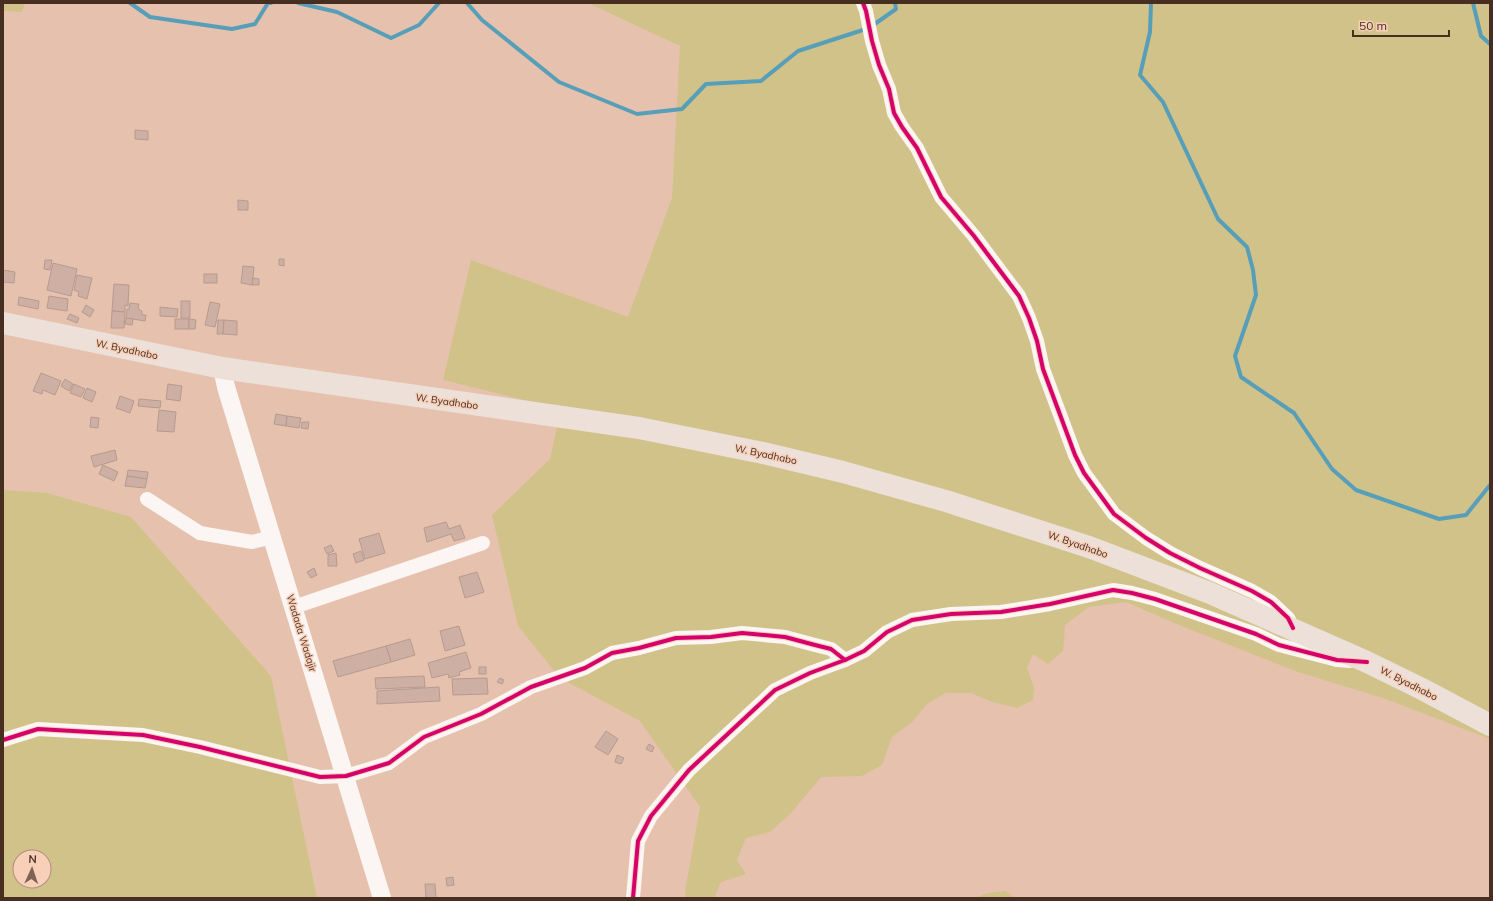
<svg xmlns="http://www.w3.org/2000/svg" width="1493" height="901" font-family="Mulish,sans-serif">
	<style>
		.green { fill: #d1c289; fill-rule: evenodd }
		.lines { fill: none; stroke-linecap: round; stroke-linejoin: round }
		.stream { stroke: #579fb8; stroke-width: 4 }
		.building { fill: #cdafa3; stroke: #b79a8f }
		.minor { stroke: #fbf6f3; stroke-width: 14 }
		.tertiary { stroke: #fbf6f3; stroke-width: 18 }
		.primary { stroke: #ece0d8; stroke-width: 22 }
		.cycleway-casing { stroke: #f8d0ba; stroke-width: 6 }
		.cycleway { stroke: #d6006c; stroke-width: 4 }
		.labels { text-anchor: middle; stroke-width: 3; stroke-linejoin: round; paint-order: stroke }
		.street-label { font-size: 10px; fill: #482e20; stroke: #f8d0ba }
	</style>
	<rect width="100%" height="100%" fill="#e6c2ae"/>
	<g class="green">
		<path d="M 3,3 L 25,3 L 22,12 L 3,11 Z"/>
		<path d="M 588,3 L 1490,3 L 1490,739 L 1383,698 L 1298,672 L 1174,623 L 1126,602 L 1089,607 L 1065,625 L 1063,651 L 1048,664 L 1033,654 L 1027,668 L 1034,688 L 1033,700 L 1017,708 L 992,702 L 971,693 L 946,693 L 927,704 L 912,722 L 892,737 L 882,765 L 862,776 L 821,777 L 791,813 L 770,832 L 746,838 L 737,860 L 746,874 L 721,882 L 714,898 L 686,898 L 685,891 L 700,807 L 640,721 L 560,678 L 518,626 L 492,515 L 550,459 L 561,409 L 443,380 L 471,260 L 628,317 L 672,198 L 680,46 Z"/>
		<path d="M 3,490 L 47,493 L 131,517 L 271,676 L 317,898 L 3,898 ZM 20,857 L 44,857 L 44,881 L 20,881 Z"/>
		<path d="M 1006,891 L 1014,898 L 975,898 L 988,893 Z"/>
	</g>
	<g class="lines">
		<g class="stream">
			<path d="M 130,3 L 150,17 L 232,29 L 255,24 L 268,3 L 271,3"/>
			<path d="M 298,3 L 337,12 L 391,38 L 419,25 L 439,3"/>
			<path d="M 467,3 L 482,20 L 559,82 L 637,114 L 682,109 L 706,84 L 761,81 L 798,51 L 869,28 L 896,9 L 895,3"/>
			<path d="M 1151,3 L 1150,32 L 1140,75 L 1163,102 L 1218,219 L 1247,247 L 1253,270 L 1256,295 L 1235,356 L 1241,377 L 1294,413 L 1332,469 L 1356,490 L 1439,519 L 1466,515 L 1490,485"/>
			<path d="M 1473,3 L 1481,36 L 1490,44"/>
		</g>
	</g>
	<g class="building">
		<path d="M 135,130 L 148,131 L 148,140 L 135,139 Z"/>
		<path d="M 238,200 L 248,201 L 248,210 L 238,210 Z"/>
		<path d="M 279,259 L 284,259 L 284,266 L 279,265 Z"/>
		<path d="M 45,260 L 52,260 L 50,270 L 44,269 Z"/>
		<path d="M 53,263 L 77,269 L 71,296 L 47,290 Z"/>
		<path d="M 243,266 L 254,267 L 252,285 L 241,283 Z"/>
		<path d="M 3,270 L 15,272 L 14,283 L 3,282 Z"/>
		<rect x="204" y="274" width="13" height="9"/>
		<path d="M 77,275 L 92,278 L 87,299 L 78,296 L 79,292 L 74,290 Z"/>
		<path d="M 253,278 L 259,279 L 259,285 L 252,285 Z"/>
		<path d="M 114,284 L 129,285 L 128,306 L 125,305 L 125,312 L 112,311 Z"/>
		<path d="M 49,296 L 68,299 L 67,311 L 47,308 Z"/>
		<path d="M 19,297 L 39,301 L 38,309 L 18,305 Z"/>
		<rect x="181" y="301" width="9" height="17"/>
		<path d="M 210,302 L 220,304 L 215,327 L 205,325 Z"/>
		<path d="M 130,303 L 139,304 L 138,309 L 142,311 L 142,315 L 146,315 L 145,321 L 126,318 L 127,309 L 129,309 Z"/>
		<path d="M 86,305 L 94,310 L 90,317 L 82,312 Z"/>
		<path d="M 160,307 L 178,309 L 177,317 L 160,316 Z"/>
		<path d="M 112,311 L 125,312 L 124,328 L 111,328 Z"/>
		<path d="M 70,314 L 79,318 L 77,323 L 67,319 Z"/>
		<path d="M 126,318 L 133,319 L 132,325 L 125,324 Z"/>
		<rect x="175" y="319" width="14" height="10"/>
		<path d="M 189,319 L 196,320 L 195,329 L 189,329 Z"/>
		<path d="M 218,320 L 224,320 L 223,334 L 217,334 Z"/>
		<path d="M 224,320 L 237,321 L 237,335 L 223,334 Z"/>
		<path d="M 41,373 L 61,381 L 55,395 L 43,390 L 42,394 L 33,391 Z"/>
		<path d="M 65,379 L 73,384 L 69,391 L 61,386 Z"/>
		<path d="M 74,384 L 85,389 L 81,397 L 70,393 Z"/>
		<path d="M 168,384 L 182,386 L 180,401 L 166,399 Z"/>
		<path d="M 87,388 L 96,392 L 92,402 L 83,398 Z"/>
		<path d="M 120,396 L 134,401 L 130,413 L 116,408 Z"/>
		<path d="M 139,399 L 161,401 L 160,408 L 138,406 Z"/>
		<path d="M 159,410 L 176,412 L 174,432 L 157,431 Z"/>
		<path d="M 276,414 L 287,416 L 286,426 L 274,424 Z"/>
		<path d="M 287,416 L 301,418 L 299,428 L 286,426 Z"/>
		<path d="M 91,417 L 99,418 L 98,428 L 90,427 Z"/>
		<path d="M 302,422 L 309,422 L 308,429 L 301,428 Z"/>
		<path d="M 115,450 L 117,460 L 94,467 L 91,456 Z"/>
		<path d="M 103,465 L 118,472 L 114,481 L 99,474 Z"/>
		<path d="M 128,470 L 148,472 L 147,479 L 127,476 Z"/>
		<path d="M 127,476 L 147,479 L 145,488 L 125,486 Z"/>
		<path d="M 446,522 L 449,529 L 460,525 L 465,538 L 454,541 L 451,534 L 427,542 L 424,528 Z"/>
		<path d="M 379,533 L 385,553 L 365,559 L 359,539 Z"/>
		<path d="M 331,545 L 334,551 L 327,554 L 324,548 Z"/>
		<path d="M 361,551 L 364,560 L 356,563 L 353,554 Z"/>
		<path d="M 336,553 L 337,566 L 328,566 L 328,555 Z"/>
		<path d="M 314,568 L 317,575 L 311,578 L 307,572 Z"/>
		<path d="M 477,572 L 484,592 L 465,598 L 459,577 Z"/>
		<path d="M 459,626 L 465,645 L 445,651 L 440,631 Z"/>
		<path d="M 410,639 L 415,655 L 391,662 L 386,646 Z"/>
		<path d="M 386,646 L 391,662 L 338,677 L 333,661 Z"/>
		<path d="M 466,652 L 471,668 L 459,672 L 460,675 L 449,678 L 448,674 L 432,678 L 428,663 Z"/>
		<rect x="479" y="667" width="7" height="7"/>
		<path d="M 424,676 L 425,687 L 376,689 L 375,678 Z"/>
		<path d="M 487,678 L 488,694 L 453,695 L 452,679 Z"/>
		<path d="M 500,678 L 504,680 L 502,684 L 497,682 Z"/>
		<path d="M 439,687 L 440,701 L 377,704 L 377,691 Z"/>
		<path d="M 606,731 L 618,739 L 608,755 L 595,747 Z"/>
		<path d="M 649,744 L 654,747 L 652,752 L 646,749 Z"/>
		<path d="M 617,755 L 624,758 L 621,764 L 615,762 Z"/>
		<path d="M 453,877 L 454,885 L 447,886 L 446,878 Z"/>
		<path d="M 425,884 L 435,884 L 436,898 L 426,898 Z"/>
	</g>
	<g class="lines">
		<g class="minor">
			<path d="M 863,3 L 866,11 L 872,41 L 879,65 L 889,89 L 894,113 L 902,127 L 917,148 L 941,197 L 974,236 L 1019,296 L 1029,318 L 1037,341 L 1043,369 L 1075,455 L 1084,473 L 1114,514 L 1146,538 L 1170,553 L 1200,568 L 1252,591 L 1271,602 L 1288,618 L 1293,628"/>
			<path d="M 147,499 L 200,533 L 252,542 L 272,537"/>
			<path d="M 294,607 L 483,543"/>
			<path d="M 3,740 L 38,729 L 143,735 L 200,747 L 320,777 L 346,776 L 389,763 L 424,737 L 481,714 L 531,687 L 585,668 L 612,653 L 639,648 L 676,638 L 711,637 L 742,633 L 785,637 L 815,645 L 831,649 L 845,660"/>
			<path d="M 633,898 L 638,841 L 651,816 L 689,770 L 775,690 L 810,673 L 845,660 L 864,651 L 887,632 L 912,620 L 951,614 L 1001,612 L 1050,604 L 1113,590 L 1132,593 L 1155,599 L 1256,634 L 1279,645 L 1337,660 L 1350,661"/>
		</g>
		<path class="tertiary" d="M 222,368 L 226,387 L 382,898"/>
		<path class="primary" d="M 3,323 L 222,368 L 639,428 L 763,453 L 843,472 L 946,501 L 1089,547 L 1210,593 L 1367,662 L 1422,689 L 1490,725"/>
		<defs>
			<g id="cycleway">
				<path d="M 863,3 L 866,11 L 872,41 L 879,65 L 889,89 L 894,113 L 902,127 L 917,148 L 941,197 L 974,236 L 1019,296 L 1029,318 L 1037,341 L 1043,369 L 1075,455 L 1084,473 L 1114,514 L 1146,538 L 1170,553 L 1200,568 L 1252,591 L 1271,602 L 1288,618 L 1293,628"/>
				<path d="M 3,740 L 38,729 L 143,735 L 200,747 L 320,777 L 346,776 L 389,763 L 424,737 L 481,714 L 531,687 L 585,668 L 612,653 L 639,648 L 676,638 L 711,637 L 742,633 L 785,637 L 815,645 L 831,649 L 845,660"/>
				<path d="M 633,898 L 638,841 L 651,816 L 689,770 L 775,690 L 810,673 L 845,660 L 864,651 L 887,632 L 912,620 L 951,614 L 1001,612 L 1050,604 L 1113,590 L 1132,593 L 1155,599 L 1256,634 L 1279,645 L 1337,660 L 1367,662"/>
			</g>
		</defs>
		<use href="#cycleway" class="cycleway-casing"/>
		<use href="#cycleway" class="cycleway"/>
	</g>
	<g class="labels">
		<g class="street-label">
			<text transform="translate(127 349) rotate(12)" y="4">W. Byadhabo</text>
			<text transform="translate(447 401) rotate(8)" y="4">W. Byadhabo</text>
			<text transform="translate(766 454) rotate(12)" y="4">W. Byadhabo</text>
			<text transform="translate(1078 544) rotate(19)" y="4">W. Byadhabo</text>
			<text transform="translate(302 633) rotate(73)" y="4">Wadada Wadajir</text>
			<text transform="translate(1409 683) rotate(27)" y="4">W. Byadhabo</text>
		</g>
	</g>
	<rect width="1493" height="901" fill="none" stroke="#482e20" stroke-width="8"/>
	<g transform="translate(32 869) rotate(3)"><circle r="19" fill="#f8d0ba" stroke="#b28f7c"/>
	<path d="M0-3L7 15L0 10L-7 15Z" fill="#7f6252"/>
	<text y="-6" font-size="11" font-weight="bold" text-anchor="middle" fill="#482e20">N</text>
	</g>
	<path d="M1353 30v6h96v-6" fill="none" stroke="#482e20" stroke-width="2"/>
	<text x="1359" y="30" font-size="12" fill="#482e20" stroke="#f8d0ba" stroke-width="3" paint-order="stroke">50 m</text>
</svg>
